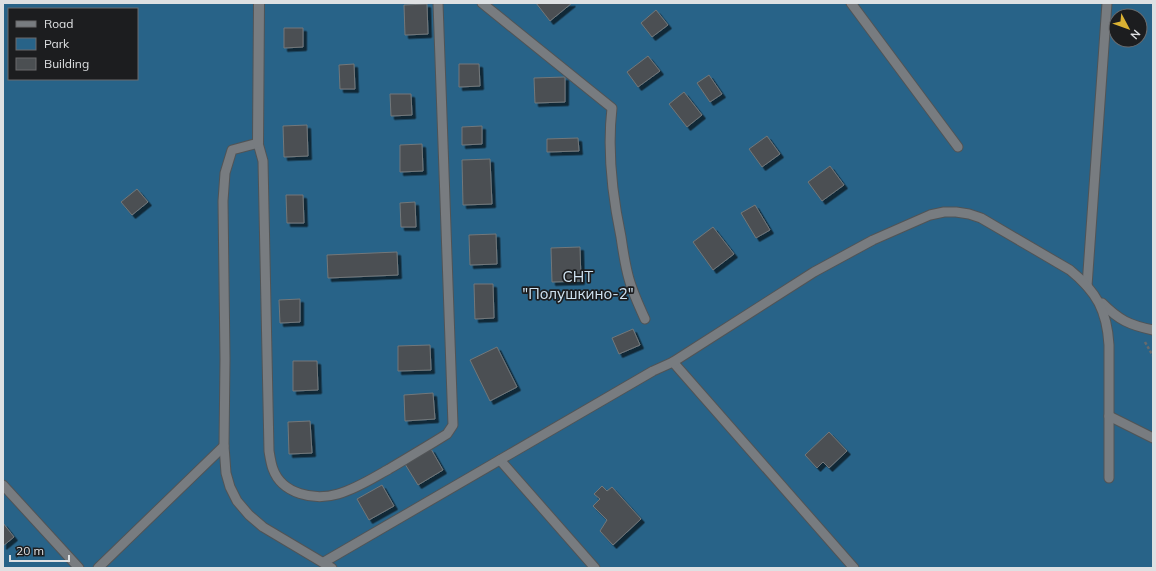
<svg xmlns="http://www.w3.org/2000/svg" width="1156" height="571" font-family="Mulish,sans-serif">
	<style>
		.green { fill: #286388; fill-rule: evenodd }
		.building { fill: #4b4f52; stroke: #72777a; filter: url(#shadow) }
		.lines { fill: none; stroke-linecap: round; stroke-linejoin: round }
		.lane-casing { stroke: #515456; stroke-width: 11 }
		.street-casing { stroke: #515456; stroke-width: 12 }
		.path { stroke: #676a6d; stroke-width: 2.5; stroke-dasharray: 3 2; stroke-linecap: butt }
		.lane { stroke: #787c80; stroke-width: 9 }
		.street { stroke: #787c80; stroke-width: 10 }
		.labels { text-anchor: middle; stroke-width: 3.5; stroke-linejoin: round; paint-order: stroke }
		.park-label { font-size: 15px; fill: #d1e4f2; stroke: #1c1d1f }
	</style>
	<defs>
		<filter id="shadow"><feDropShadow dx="3.5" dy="3.5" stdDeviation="0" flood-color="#0009"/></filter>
	</defs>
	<rect width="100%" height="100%" fill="#323639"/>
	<path class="green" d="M 3,3 L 1153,3 L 1153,568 L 3,568 ZM 9,9 L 137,9 L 137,79 L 9,79 ZM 1116,16 L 1140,16 L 1140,40 L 1116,40 Z"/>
	<g class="building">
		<path d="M 536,3 L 572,3 L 550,21 Z"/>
		<path d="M 427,4 L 428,34 L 405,35 L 404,5 Z"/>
		<path d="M 656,10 L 668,25 L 652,37 L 641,23 Z"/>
		<path d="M 284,28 L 303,28 L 303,47 L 284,48 Z"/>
		<path d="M 648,56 L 660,71 L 638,87 L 627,72 Z"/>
		<path d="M 354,64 L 355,89 L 340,89 L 339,65 Z"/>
		<path d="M 459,64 L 479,64 L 480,86 L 459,87 Z"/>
		<path d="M 709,75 L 722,94 L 710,102 L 697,83 Z"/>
		<path d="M 565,77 L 565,102 L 535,103 L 534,78 Z"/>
		<path d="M 684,92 L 702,115 L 687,127 L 669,104 Z"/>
		<path d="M 390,94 L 411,94 L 412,115 L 391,116 Z"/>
		<path d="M 307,125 L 308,156 L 284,157 L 283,126 Z"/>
		<path d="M 482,126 L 482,144 L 462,145 L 462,127 Z"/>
		<path d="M 767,136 L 780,154 L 762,167 L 749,149 Z"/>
		<path d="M 578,138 L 579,151 L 547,152 L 547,139 Z"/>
		<path d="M 422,144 L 423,171 L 400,172 L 400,145 Z"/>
		<path d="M 490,159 L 492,204 L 463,205 L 462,160 Z"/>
		<path d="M 830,166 L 844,185 L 822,201 L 808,182 Z"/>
		<path d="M 137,189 L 148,202 L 132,215 L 121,202 Z"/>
		<path d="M 286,195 L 303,195 L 304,223 L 287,223 Z"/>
		<path d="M 415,202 L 416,227 L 401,227 L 400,203 Z"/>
		<path d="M 755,205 L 770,230 L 756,238 L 741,213 Z"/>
		<path d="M 713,227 L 734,254 L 713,270 L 693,242 Z"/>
		<path d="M 496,234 L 497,264 L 470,265 L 469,235 Z"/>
		<path d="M 580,247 L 581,281 L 552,282 L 551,248 Z"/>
		<path d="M 397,252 L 398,275 L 328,278 L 327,255 Z"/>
		<path d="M 474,284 L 493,284 L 494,318 L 475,319 Z"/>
		<path d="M 300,299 L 300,322 L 280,323 L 279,300 Z"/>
		<path d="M 633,329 L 640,345 L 619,354 L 612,338 Z"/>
		<path d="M 430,345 L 431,370 L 398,371 L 398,346 Z"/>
		<path d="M 497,347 L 517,387 L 490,401 L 470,360 Z"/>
		<path d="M 293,361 L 317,361 L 318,390 L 293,391 Z"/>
		<path d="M 433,393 L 435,419 L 405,421 L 404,395 Z"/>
		<path d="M 310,421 L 312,453 L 289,454 L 288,422 Z"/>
		<path d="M 829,432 L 847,451 L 829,468 L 823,462 L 817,468 L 805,455 Z"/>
		<path d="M 431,449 L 443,470 L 418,485 L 405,464 Z"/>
		<path d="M 382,485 L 394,506 L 369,520 L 357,499 Z"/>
		<path d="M 602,486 L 607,491 L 612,487 L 641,519 L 613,545 L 600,531 L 607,520 L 593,506 L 600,499 L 594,494 Z"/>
		<path d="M 3,523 L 14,537 L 3,546 Z"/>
	</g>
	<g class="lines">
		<defs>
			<g id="lane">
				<path d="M 482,3 L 612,108 C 607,151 612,194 621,237 C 623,251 625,265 629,279 C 633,293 639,306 645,319"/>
				<path d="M 851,3 L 958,147"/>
				<path d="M 1087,286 L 1107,3"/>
				<path d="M 1102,303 C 1119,320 1129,325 1153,330"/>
				<path d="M 673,362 L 854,568"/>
				<path d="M 1109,416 L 1153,438"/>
				<path d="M 500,460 L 595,568"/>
				<path d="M 3,485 L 79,568"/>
				<path d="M 324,562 L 653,371 L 673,362 L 814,272 L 873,240 L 930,215 L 944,212 L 956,212 L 969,214 L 981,218 L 1070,270 C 1097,292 1107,311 1109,345 L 1109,478"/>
				<path d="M 98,568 L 224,446"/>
				<path d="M 332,568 L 263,527 L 249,515 L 237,501 L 230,487 L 226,473 L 224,446 L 225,359 L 223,201 L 225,173 L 232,150 L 258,143 L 263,161 L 269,451 C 270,457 271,464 273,469 C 282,494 314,501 338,494 C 356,489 373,478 389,469 C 409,457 428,446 447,434 L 453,425 L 438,3"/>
			</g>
			<path id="street" d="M 258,143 L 259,3"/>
		</defs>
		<use href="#lane" class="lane-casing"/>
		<use href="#street" class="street-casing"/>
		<path class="path" d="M 1145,342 L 1153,356"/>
		<use href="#lane" class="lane"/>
		<use href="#street" class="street"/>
	</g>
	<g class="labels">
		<g class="park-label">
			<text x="578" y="282">СНТ<tspan x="578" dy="17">"Полушкино-2"</tspan></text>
		</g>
	</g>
	<rect width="1156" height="571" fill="none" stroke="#dee0e2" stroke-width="8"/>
	<rect x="8" y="8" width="130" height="72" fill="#1c1d1f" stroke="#6a6b6d"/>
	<rect x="16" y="21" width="20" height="6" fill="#787c80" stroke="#6a6b6d"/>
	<text x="44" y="28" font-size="12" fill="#dee0e2">Road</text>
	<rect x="16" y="38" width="20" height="12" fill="#286388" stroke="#6a6b6d"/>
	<text x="44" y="48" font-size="12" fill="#dee0e2">Park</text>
	<rect x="16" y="58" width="20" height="12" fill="#4b4f52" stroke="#6a6b6d"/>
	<text x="44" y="68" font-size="12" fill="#dee0e2">Building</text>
	<g transform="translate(1128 28) rotate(131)"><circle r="19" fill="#1c1d1f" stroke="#6a6b6d"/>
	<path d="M0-3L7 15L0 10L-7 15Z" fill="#dbb233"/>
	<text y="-6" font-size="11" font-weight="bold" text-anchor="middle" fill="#dee0e2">N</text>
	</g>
	<path d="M10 555v6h59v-6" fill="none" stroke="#dee0e2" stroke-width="2"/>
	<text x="16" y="555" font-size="12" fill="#dee0e2" stroke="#1c1d1f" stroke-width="3" paint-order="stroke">20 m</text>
</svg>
